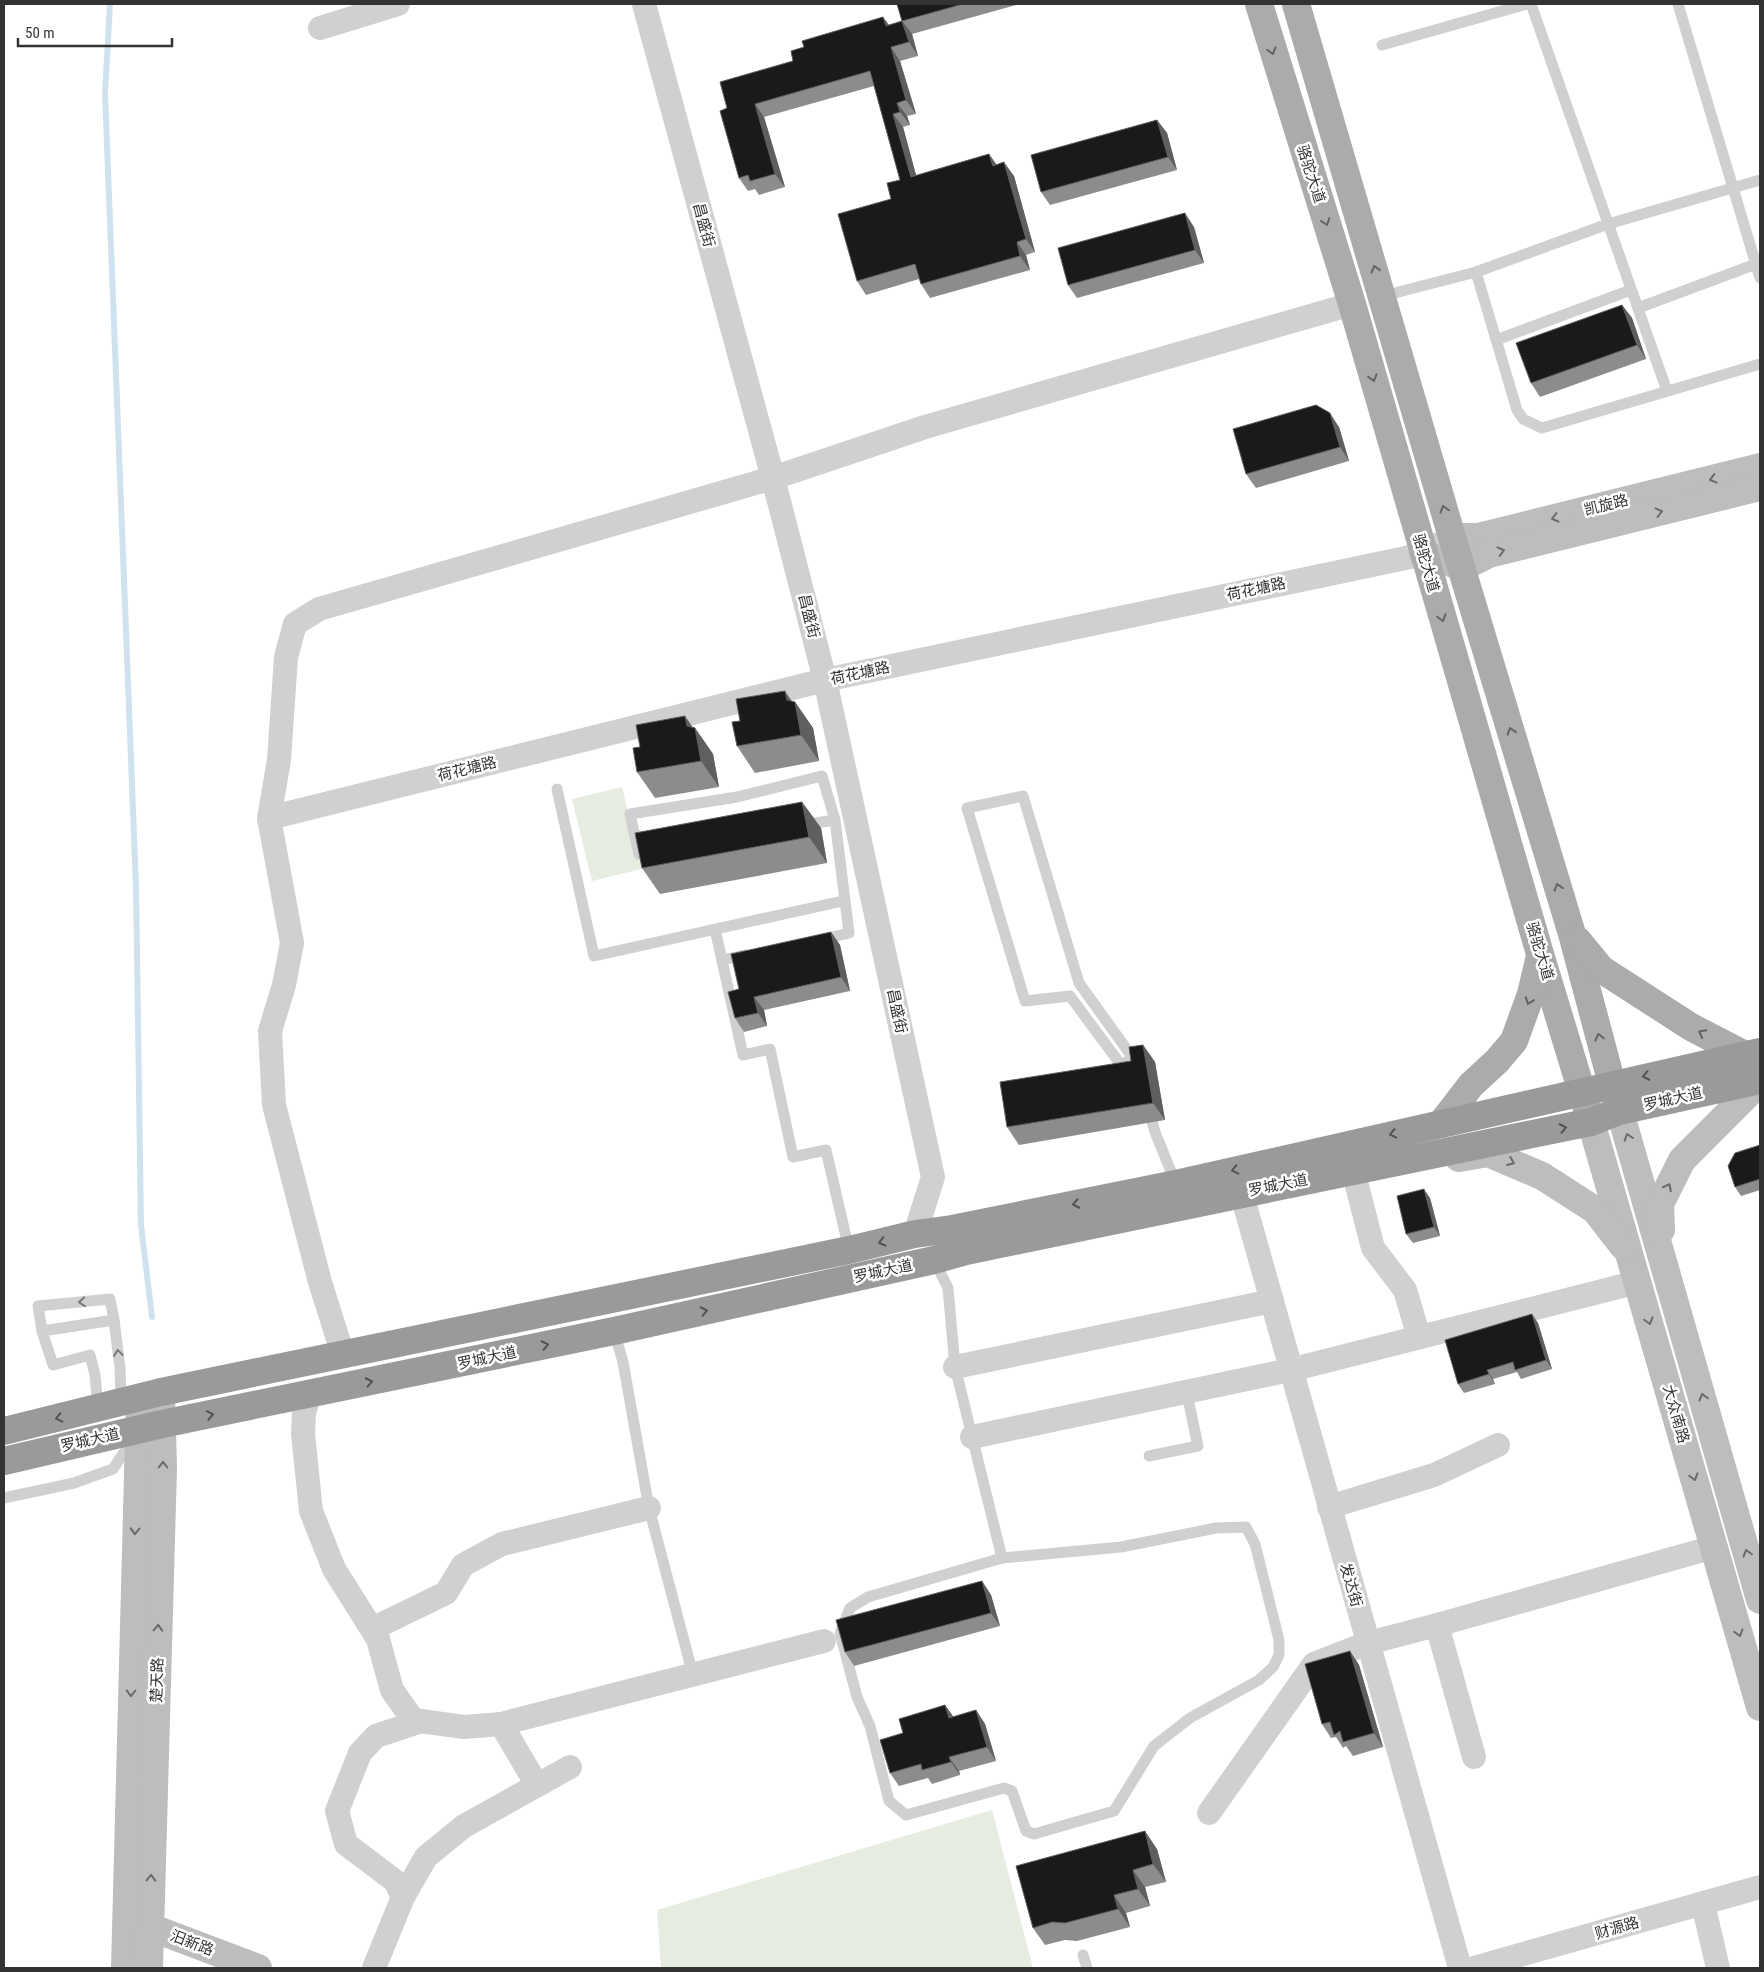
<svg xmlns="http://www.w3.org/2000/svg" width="1764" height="1972" font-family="'Roboto Condensed','Noto Sans SC',sans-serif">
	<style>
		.green { fill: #e6ecdf }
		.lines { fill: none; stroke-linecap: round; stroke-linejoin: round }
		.stream { stroke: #cfe2ee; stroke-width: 6 }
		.lane { stroke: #d0d0d0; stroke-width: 11 }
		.street { stroke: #d0d0d0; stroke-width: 24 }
		.secondary { stroke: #bdbdbd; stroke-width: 28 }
		.primary { stroke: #ababab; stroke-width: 28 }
		.highway { stroke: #9a9a9a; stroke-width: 28 }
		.wall { fill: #8c8c8c }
		.shaded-wall { fill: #5f5f5f }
		.building { fill: #1a1a1a; stroke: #5f5f5f }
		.oneway { stroke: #636363 }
		.oneway2 { stroke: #6a6a6a }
		.oneway3 { stroke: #525252 }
		.oneway4 { stroke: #7a7a7a }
		.labels { text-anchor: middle; stroke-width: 5; stroke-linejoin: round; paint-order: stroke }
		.street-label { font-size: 15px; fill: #333; stroke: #fff }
	</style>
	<rect width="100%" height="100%" fill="#fff"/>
	<g class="green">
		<path d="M 622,787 L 642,869 L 592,881 L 572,799 Z"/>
		<path d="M 992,1810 L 1033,1968 L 661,1968 L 657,1910 Z"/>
	</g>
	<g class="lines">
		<path class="stream" d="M 110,4 L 105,93 L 136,887 L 141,1225 L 152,1317"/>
		<g class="lane">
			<path d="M 1531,4 L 1667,391"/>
			<path d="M 1678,4 L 1760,278"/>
			<path d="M 1382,45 L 1527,4"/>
			<path d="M 1476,272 L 1608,224 L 1760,180"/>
			<path d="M 1383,296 L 1476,272 L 1517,410 L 1523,419 L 1542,428 L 1760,364"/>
			<path d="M 1638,308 L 1756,264"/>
			<path d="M 1496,340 L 1631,290"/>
			<path d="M 557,789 L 594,956 L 843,901"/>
			<path d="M 802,825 L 835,820"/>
			<path d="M 653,851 L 639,854 L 630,814 L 737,797 L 822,776 L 835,820 L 849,933 L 820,940"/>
			<path d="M 715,929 L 743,1055 L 770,1049 L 793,1157 L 826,1150 L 849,1250"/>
			<path d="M 722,960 L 745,955"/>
			<path d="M 1133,1058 L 1121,1065 L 1070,996 L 1025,1001 L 967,808 L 1023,796 L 1079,983 L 1133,1058 L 1136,1069"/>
			<path d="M 1148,1108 L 1155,1132 L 1176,1184"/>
			<path d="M 934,1260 L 948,1288 L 955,1367 L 1002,1558"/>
			<path d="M 42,1331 L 38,1306 L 110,1299 L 114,1320"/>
			<path d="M 614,1331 L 623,1362 L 649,1508 L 693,1675"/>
			<path d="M 98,1407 L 95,1375 L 90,1355 L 53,1365 L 42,1331 L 114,1320 L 120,1368 L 121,1401"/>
			<path d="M 1149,1456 L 1198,1446 L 1187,1394"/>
			<path d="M 4,1498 L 74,1483 L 113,1469 L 132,1440"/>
			<path d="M 1246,1527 L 1255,1544 L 1279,1640 L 1279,1655 L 1273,1667 L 1259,1680 L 1190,1718 L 1154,1746 L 1114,1811 L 1034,1834 L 1026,1831 L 1012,1791 L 1004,1788 L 906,1815 L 889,1801 L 870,1726 L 857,1697 L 840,1633 L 850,1608 L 868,1597 L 1002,1558 L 1121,1547 L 1216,1528 Z"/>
			<path d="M 1083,1955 L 1087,1968"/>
		</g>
		<g class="street">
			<path d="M 644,4 L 773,478 L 825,680 L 933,1177 L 915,1234"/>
			<path d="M 320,28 L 398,4"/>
			<path d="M 269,818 L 825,680 L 1401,559 L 1423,554 L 1439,544"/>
			<path d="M 1355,1178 L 1373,1248 L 1405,1290 L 1419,1337"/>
			<path d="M 1244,1202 L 1460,1968"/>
			<path d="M 343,1355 L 320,1282 L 274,1105 L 270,1031 L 284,985 L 292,943 L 269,818 L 279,760 L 286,657 L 295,624 L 319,609 L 773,478 L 925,427 L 1352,304"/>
			<path d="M 955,1367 L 1272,1301"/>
			<path d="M 310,1395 L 304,1412 L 303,1434 L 311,1511 L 334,1569 L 378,1639 L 392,1690 L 413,1720 L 464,1727 L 501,1724 L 824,1641"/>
			<path d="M 972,1437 L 1290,1370 L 1638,1282"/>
			<path d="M 1329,1507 L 1434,1475 L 1498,1445"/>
			<path d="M 1437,1625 L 1474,1757"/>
			<path d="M 372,1629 L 446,1593 L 463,1565 L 502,1544 L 649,1508"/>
			<path d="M 501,1724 L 537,1785"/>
			<path d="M 1209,1813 L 1314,1664 L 1368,1643 L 1437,1625 L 1714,1547"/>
			<path d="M 403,1897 L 426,1857 L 464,1826 L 570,1767"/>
			<path d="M 1703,1904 L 1718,1968"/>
			<path d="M 374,1968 L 403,1897 L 395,1881 L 346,1844 L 337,1811 L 360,1753 L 376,1736 L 421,1721"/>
			<path d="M 1474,1968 L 1760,1887"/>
		</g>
		<g class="secondary">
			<path d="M 1452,537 L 1478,537 L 1760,467"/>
			<path d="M 1423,554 L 1463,567 L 1489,554 L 1760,487"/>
			<path d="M 1613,1087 L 1760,1600"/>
			<path d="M 1591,1122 L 1760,1707"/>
			<path d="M 1459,1158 L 1488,1153 L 1542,1176 L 1595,1210 L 1623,1246"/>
			<path d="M 1661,1230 L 1660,1204 L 1682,1160 L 1760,1082"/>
			<path d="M 134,1921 L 258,1968"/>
			<path d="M 125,1968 L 140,1398"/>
			<path d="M 149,1968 L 163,1468 L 161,1392"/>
		</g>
		<g class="primary">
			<path d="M 1259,4 L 1352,304 L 1540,954 L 1591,1122"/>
			<path d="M 1296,4 L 1452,537 L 1572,934 L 1612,1084"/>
			<path d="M 1578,941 L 1601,969 L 1691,1027 L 1745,1055"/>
			<path d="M 1441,1124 L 1471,1085 L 1497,1061 L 1514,1041 L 1531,994 L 1540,956"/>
		</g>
		<g class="highway">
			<path d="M 4,1431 L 161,1392 L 849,1250 L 915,1234 L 952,1229 L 1176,1184 L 1760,1052"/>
			<path d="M 4,1461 L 162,1424 L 614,1331 L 934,1260 L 966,1251 L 1591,1122 L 1619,1111 L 1760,1080"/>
		</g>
	</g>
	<g class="wall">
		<path d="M 897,4 L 1020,4 L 912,34 L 918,56 L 900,61 L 916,114 L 907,116 L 910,125 L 903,127 L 916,175 L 989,154 L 996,165 L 1014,176 L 1035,252 L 1026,255 L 1030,270 L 930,298 L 921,284 L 919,279 L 866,295 L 857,281 L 900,180 L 874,86 L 764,117 L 785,187 L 759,195 L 755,189 L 748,191 L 739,178 L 727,108 L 793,61 L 804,47 L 883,17 L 889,25 L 902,21 Z"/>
		<path d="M 1157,120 L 1167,133 L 1177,170 L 1050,205 L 1041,192 Z"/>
		<path d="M 1194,227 L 1204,263 L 1077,298 L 1068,285 Z"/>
		<path d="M 1622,305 L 1632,318 L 1646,359 L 1540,397 L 1531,383 Z"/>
		<path d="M 1339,427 L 1349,461 L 1256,488 L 1246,474 Z"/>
		<path d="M 793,702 L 795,702 L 813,728 L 819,761 L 755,773 L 737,746 L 740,721 Z"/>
		<path d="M 693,727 L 695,728 L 713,754 L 719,787 L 655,798 L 637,772 L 640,747 Z"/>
		<path d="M 802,802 L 821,828 L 827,863 L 660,894 L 642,868 Z"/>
		<path d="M 831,932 L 840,945 L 850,991 L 764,1010 L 767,1026 L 744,1032 L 735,1018 L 739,989 Z"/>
		<path d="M 1143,1045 L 1155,1062 L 1165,1120 L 1019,1145 L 1007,1127 L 1131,1061 Z"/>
		<path d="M 1760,1145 L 1760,1190 L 1741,1196 L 1735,1187 Z"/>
		<path d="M 1430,1198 L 1440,1236 L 1413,1243 L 1406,1234 Z"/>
		<path d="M 1538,1323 L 1552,1369 L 1521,1379 L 1517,1372 L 1493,1379 L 1495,1384 L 1464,1393 L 1458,1384 Z"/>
		<path d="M 982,1581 L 991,1595 L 1000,1626 L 854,1666 L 845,1652 Z"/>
		<path d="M 1350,1651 L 1359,1665 L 1383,1747 L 1353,1756 L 1346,1746 L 1343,1748 L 1336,1737 L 1331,1738 L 1322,1724 Z"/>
		<path d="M 945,1705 L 953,1717 L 976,1710 L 985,1724 L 996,1761 L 959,1771 L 960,1775 L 932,1784 L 928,1778 L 899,1786 L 890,1773 L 903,1733 Z"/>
		<path d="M 1157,1849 L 1166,1882 L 1145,1887 L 1150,1906 L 1126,1913 L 1130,1927 L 1077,1941 L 1065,1940 L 1045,1945 L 1033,1928 Z"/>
	</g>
	<g class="shaded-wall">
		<path d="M 883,17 L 893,31 L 886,26 Z"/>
		<path d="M 902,21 L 912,34 L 918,56 L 909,42 Z"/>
		<path d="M 891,47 L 900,61 L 916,114 L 906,100 Z"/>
		<path d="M 897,103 L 907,116 L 910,125 L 900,112 Z"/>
		<path d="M 755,104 L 764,117 L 785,187 L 775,174 Z"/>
		<path d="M 893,114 L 903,127 L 920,190 L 911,177 Z"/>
		<path d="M 1157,120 L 1167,133 L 1177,170 L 1168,157 Z"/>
		<path d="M 989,154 L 999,168 L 993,166 Z"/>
		<path d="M 1004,162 L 1014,176 L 1035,252 L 1026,239 Z"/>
		<path d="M 1185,213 L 1194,227 L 1204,263 L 1195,250 Z"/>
		<path d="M 1017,242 L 1026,255 L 1030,270 L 1020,256 Z"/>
		<path d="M 1622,305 L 1632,318 L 1646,359 L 1637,345 Z"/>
		<path d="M 1330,413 L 1339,427 L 1349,461 L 1340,447 Z"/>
		<path d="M 785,691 L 795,706 L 795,702 L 813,728 L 819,761 L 801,735 L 787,700 Z"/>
		<path d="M 685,716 L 696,732 L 695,728 L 713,754 L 719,787 L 701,761 L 687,726 Z"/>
		<path d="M 802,802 L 821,828 L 827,863 L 809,837 Z"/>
		<path d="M 831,932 L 840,945 L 850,991 L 841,977 Z"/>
		<path d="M 754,997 L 764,1010 L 767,1026 L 758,1013 Z"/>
		<path d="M 1143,1045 L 1155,1062 L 1165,1120 L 1153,1103 Z"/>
		<path d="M 1424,1189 L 1430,1198 L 1440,1236 L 1434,1227 Z"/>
		<path d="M 1532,1314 L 1538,1323 L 1552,1369 L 1546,1360 Z"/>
		<path d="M 1487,1370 L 1493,1379 L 1495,1384 L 1489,1374 Z"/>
		<path d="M 982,1581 L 991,1595 L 1000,1626 L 991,1613 Z"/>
		<path d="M 1350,1651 L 1359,1665 L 1383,1747 L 1374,1733 Z"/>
		<path d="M 945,1705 L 955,1719 L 949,1718 Z"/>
		<path d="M 976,1710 L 985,1724 L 996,1761 L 987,1747 Z"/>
		<path d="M 949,1757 L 959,1771 L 960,1775 L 951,1762 Z"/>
		<path d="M 1145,1831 L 1157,1849 L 1166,1882 L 1153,1864 Z"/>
		<path d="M 1133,1870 L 1145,1887 L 1150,1906 L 1138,1889 Z"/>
		<path d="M 1114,1895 L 1126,1913 L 1130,1927 L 1118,1909 Z"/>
	</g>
	<g class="building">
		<path d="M 897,4 L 963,4 L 902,21 L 909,42 L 891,47 L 906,100 L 897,103 L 900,112 L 893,114 L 911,177 L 989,154 L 993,166 L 1004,162 L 1026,239 L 1017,242 L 1020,256 L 921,284 L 915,264 L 857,281 L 838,214 L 891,199 L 887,183 L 900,180 L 870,71 L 755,104 L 775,174 L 750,181 L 748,175 L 739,178 L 720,111 L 727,108 L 720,82 L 793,61 L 791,51 L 804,47 L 802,41 L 883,17 L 886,26 L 902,21 Z"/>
		<path d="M 1157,120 L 1168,157 L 1041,192 L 1031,155 Z"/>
		<path d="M 1185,213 L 1195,250 L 1068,285 L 1058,248 Z"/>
		<path d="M 1622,305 L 1637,345 L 1531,383 L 1516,343 Z"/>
		<path d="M 1316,405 L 1330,413 L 1340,447 L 1246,474 L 1233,429 Z"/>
		<path d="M 785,691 L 787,700 L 795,702 L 801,735 L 737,746 L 732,722 L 740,721 L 736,699 Z"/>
		<path d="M 685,716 L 687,726 L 695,728 L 701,761 L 637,772 L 633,748 L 640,747 L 636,725 Z"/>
		<path d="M 802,802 L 809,837 L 642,868 L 635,833 Z"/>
		<path d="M 831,932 L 841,977 L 754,997 L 758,1013 L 735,1018 L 728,992 L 739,989 L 731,954 Z"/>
		<path d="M 1143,1045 L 1153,1103 L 1007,1127 L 1000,1082 L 1131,1061 L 1129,1047 Z"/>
		<path d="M 1760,1145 L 1760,1179 L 1735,1187 L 1728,1166 L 1735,1153 Z"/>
		<path d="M 1424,1189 L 1434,1227 L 1406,1234 L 1397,1196 Z"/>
		<path d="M 1532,1314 L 1546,1360 L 1515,1370 L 1513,1362 L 1487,1370 L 1489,1374 L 1458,1384 L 1445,1340 Z"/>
		<path d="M 982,1581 L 991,1613 L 845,1652 L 836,1620 Z"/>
		<path d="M 1350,1651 L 1374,1733 L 1343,1742 L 1340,1731 L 1334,1735 L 1330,1722 L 1322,1724 L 1305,1664 Z"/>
		<path d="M 945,1705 L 949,1718 L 976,1710 L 987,1747 L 949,1757 L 951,1762 L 922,1770 L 921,1764 L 890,1773 L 880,1740 L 903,1733 L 899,1719 Z"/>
		<path d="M 1145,1831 L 1153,1864 L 1133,1870 L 1138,1889 L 1114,1895 L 1118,1909 L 1065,1923 L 1052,1922 L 1033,1928 L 1016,1866 Z"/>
	</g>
	<defs><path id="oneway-chevron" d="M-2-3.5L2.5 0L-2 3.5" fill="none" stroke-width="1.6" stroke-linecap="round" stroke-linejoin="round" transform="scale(1.25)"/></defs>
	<g class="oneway">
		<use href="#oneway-chevron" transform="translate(1272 51) rotate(74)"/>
		<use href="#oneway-chevron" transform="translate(1326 222) rotate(72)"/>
		<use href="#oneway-chevron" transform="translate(1375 269) rotate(-107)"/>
		<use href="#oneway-chevron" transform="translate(1373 378) rotate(74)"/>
		<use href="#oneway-chevron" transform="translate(1444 509) rotate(-106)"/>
		<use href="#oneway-chevron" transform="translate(1442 618) rotate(74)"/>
		<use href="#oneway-chevron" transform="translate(1511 731) rotate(-107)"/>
		<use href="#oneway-chevron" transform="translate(1558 887) rotate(-107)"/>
		<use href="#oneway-chevron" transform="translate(1529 1001) rotate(110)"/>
		<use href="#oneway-chevron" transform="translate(1702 1033) rotate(-152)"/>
		<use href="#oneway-chevron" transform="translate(1599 1037) rotate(-105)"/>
	</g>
	<g class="oneway2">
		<use href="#oneway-chevron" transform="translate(1713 479) rotate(166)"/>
		<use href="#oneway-chevron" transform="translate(1659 512) rotate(-14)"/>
		<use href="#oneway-chevron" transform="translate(1555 518) rotate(166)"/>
		<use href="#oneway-chevron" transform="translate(1501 551) rotate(-14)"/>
		<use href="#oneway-chevron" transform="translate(1628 1137) rotate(-108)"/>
		<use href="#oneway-chevron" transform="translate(1511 1162) rotate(23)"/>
		<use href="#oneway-chevron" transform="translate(1668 1187) rotate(-63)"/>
		<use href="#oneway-chevron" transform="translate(1649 1321) rotate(74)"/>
		<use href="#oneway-chevron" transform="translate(1703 1397) rotate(-106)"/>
		<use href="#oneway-chevron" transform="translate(163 1465) rotate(-90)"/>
		<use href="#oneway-chevron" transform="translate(1694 1477) rotate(74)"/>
		<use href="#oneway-chevron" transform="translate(135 1531) rotate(91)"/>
		<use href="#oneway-chevron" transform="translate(1747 1553) rotate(-106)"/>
		<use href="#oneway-chevron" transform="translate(158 1628) rotate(-88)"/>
		<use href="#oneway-chevron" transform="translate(1739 1633) rotate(74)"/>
		<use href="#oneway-chevron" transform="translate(131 1693) rotate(91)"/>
		<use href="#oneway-chevron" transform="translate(151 1878) rotate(-88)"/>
	</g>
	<g class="oneway3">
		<use href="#oneway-chevron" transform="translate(1646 1076) rotate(168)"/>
		<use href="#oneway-chevron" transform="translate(1563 1128) rotate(-12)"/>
		<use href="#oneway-chevron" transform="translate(1393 1134) rotate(167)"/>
		<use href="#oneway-chevron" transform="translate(1235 1170) rotate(167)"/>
		<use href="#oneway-chevron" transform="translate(1076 1204) rotate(168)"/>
		<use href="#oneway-chevron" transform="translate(882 1242) rotate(166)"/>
		<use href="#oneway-chevron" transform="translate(704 1311) rotate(-12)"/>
		<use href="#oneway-chevron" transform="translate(545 1345) rotate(-12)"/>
		<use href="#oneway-chevron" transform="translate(369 1382) rotate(-12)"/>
		<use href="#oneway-chevron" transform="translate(210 1415) rotate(-11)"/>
		<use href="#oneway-chevron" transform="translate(59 1418) rotate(167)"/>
	</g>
	<g class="oneway4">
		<use href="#oneway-chevron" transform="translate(82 1302) rotate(175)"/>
		<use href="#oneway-chevron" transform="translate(118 1353) rotate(-97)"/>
	</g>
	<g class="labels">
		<g class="street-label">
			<text transform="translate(1311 174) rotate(72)" y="5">骆驼大道</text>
			<text transform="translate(704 225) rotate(75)" y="5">昌盛街</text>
			<text transform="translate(1606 505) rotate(-14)" y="5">凯旋路</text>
			<text transform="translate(1426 563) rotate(74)" y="5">骆驼大道</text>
			<text transform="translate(1256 589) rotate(-12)" y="5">荷花塘路</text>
			<text transform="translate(809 616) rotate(76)" y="5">昌盛街</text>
			<text transform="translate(860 673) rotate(-12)" y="5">荷花塘路</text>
			<text transform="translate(467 769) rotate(-14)" y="5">荷花塘路</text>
			<text transform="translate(1540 951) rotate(73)" y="5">骆驼大道</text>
			<text transform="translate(897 1011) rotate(78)" y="5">昌盛街</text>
			<text transform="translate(1673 1099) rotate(-13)" y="5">罗城大道</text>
			<text transform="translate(1278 1185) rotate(-11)" y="5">罗城大道</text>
			<text transform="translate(883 1271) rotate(-12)" y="5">罗城大道</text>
			<text transform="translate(487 1358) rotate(-12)" y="5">罗城大道</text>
			<text transform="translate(1676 1414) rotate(74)" y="5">大众南路</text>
			<text transform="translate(90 1440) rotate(-13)" y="5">罗城大道</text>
			<text transform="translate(1351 1585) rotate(74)" y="5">发达街</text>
			<text transform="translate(157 1680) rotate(-88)" y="5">楚天路</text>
			<text transform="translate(1617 1928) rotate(-16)" y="5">财源路</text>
			<text transform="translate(192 1943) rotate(21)" y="5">汨新路</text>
		</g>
	</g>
	<rect width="1764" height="1972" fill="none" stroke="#333333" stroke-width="10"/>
	<path d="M18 38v8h154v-8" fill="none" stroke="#333333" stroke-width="2.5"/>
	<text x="25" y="38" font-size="15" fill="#333333" stroke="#ffffff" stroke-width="4" paint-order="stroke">50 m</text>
</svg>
